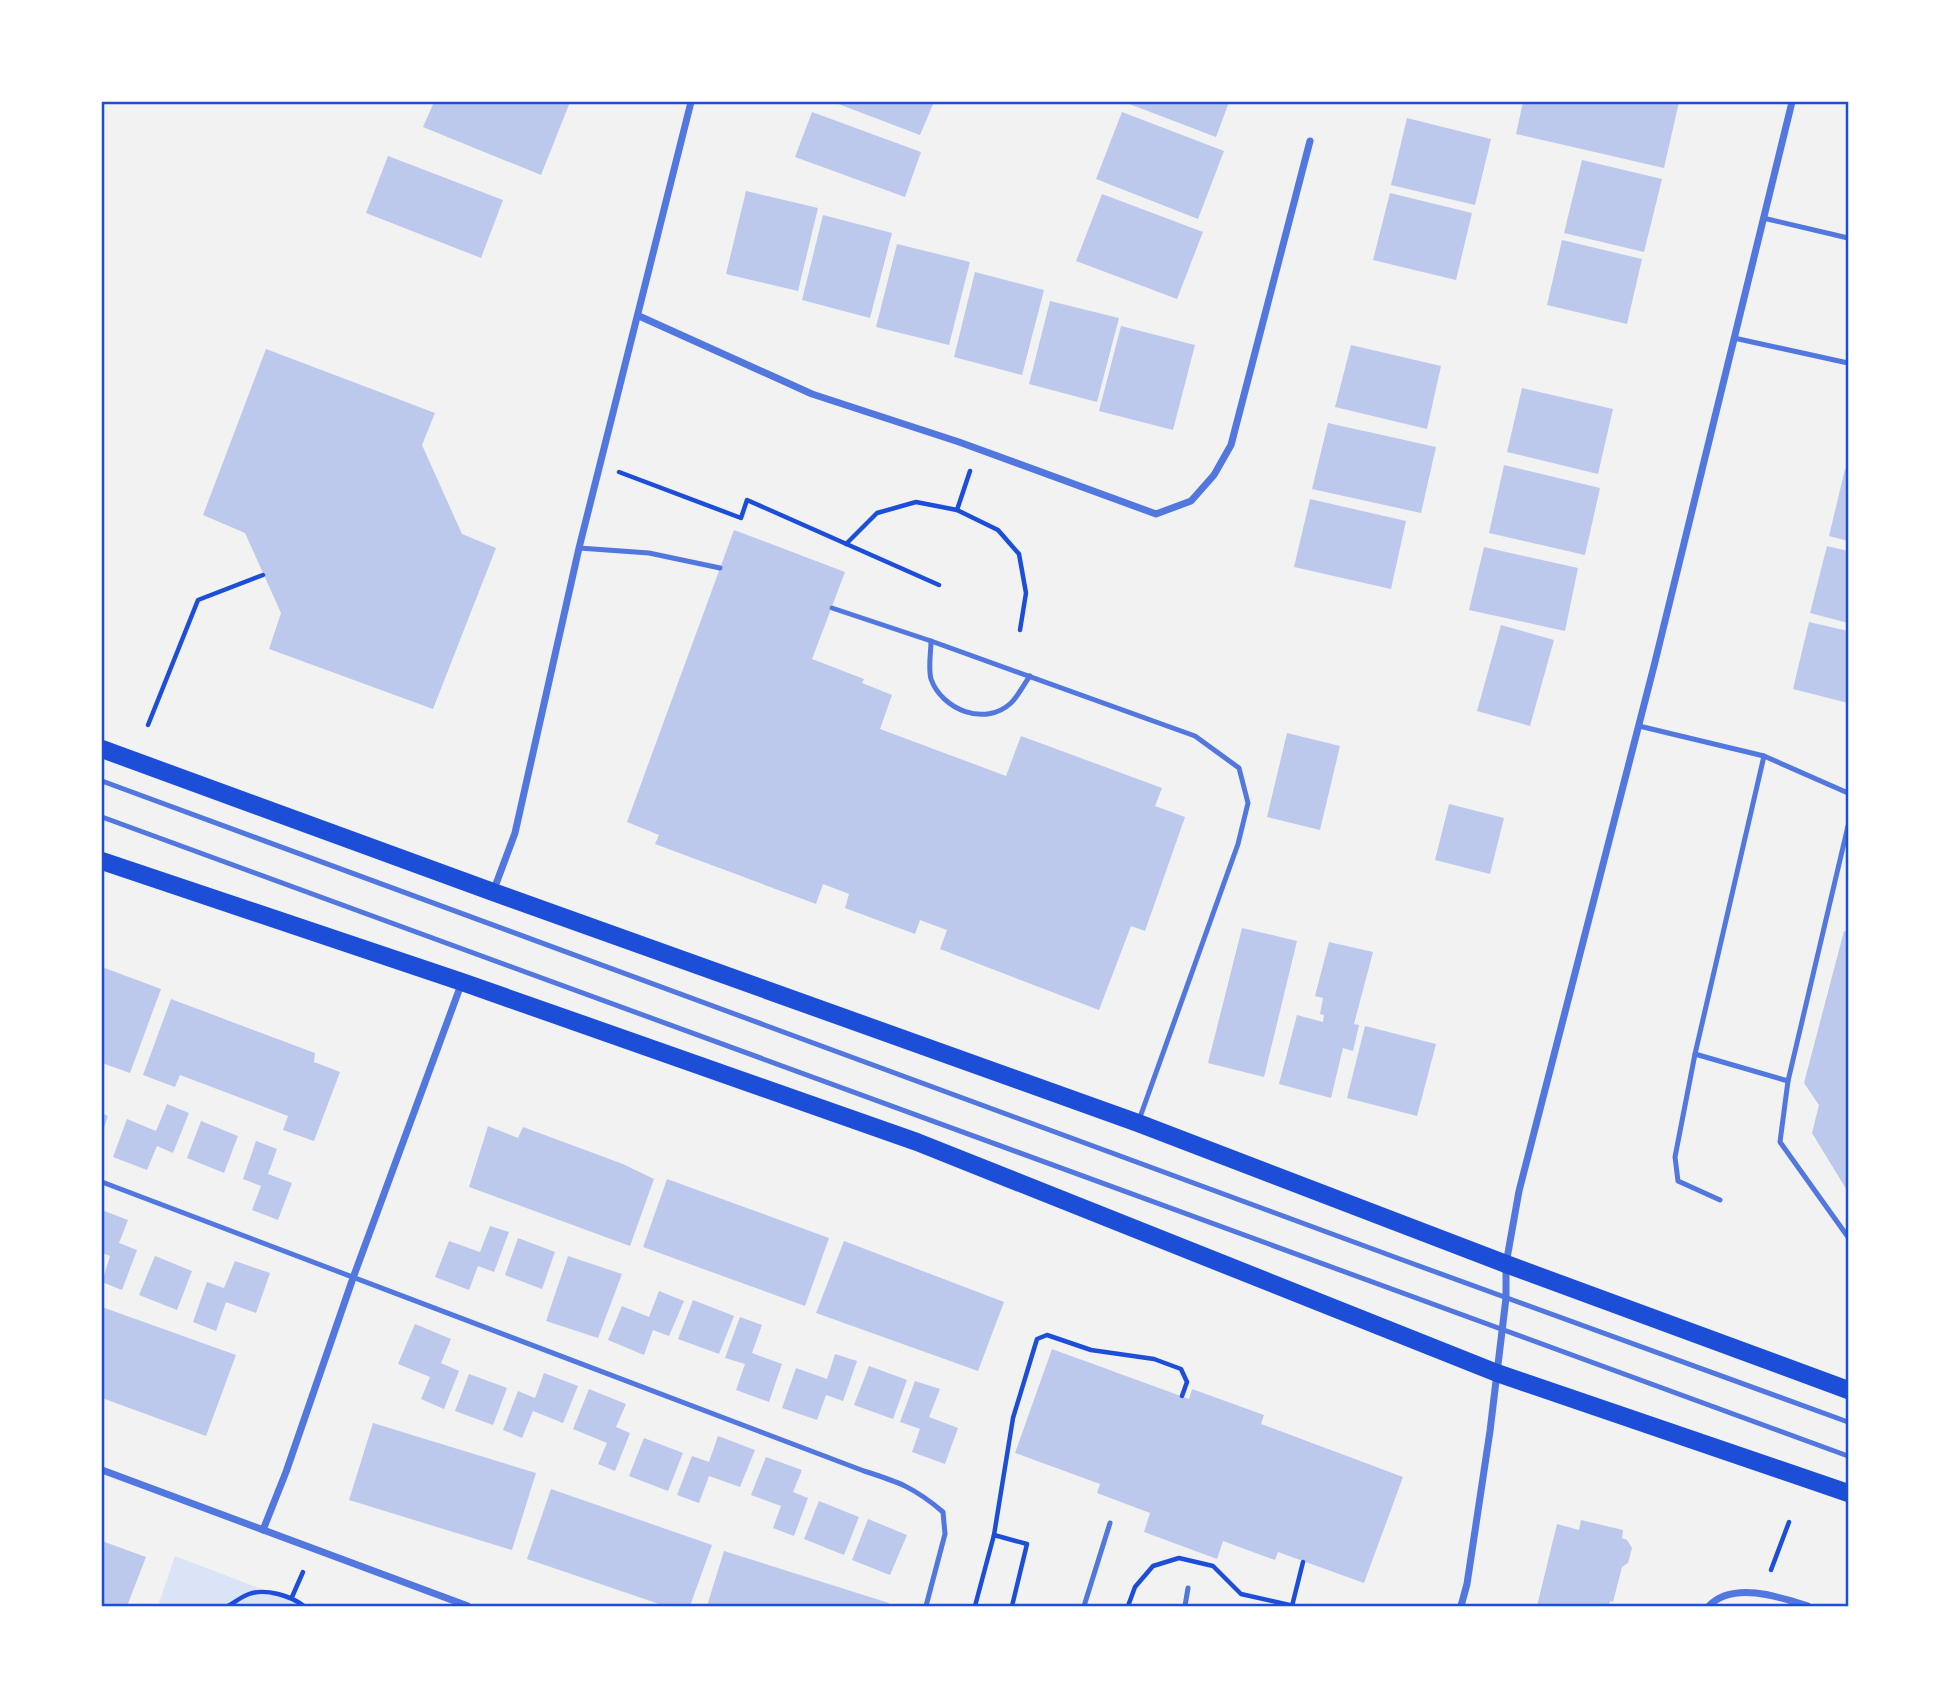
<svg xmlns="http://www.w3.org/2000/svg" width="1950" height="1708" font-family="Literata,serif">
	<style>
		.green { fill: #dbe4f7 }
		.building { fill: #bdc9ec }
		.lines { fill: none; stroke-linecap: round; stroke-linejoin: round }
		.path { stroke: #1d4ed8; stroke-width: 4.5 }
		.service { stroke: #5277de; stroke-width: 5 }
		.minor { stroke: #5277de; stroke-width: 7 }
		.primary { stroke: #1d4ed8; stroke-width: 18 }
		.neatline { fill: none; stroke: #1d4ed8; stroke-width: 2.5 }
	</style>
	<rect width="100%" height="100%" fill="#f2f2f2"/>
	<path class="green" d="M 175,1556 L 306,1606 L 158,1606 Z"/>
	<g class="building">
		<path d="M 434,102 L 570,102 L 541,175 L 423,127 Z"/>
		<path d="M 833,102 L 934,102 L 920,135 Z"/>
		<path d="M 1124,102 L 1229,102 L 1216,137 Z"/>
		<path d="M 1523,102 L 1679,102 L 1664,168 L 1516,134 Z"/>
		<path d="M 812,112 L 921,152 L 905,197 L 795,157 Z"/>
		<path d="M 1122,112 L 1224,151 L 1198,219 L 1096,179 Z"/>
		<path d="M 1407,118 L 1491,139 L 1475,205 L 1391,185 Z"/>
		<path d="M 388,156 L 503,200 L 481,258 L 366,213 Z"/>
		<path d="M 1582,160 L 1662,179 L 1644,252 L 1564,233 Z"/>
		<path d="M 746,191 L 818,208 L 798,291 L 726,274 Z"/>
		<path d="M 1390,193 L 1472,213 L 1456,280 L 1373,260 Z"/>
		<path d="M 1102,194 L 1203,232 L 1177,299 L 1076,261 Z"/>
		<path d="M 823,215 L 892,233 L 870,318 L 802,300 Z"/>
		<path d="M 1562,240 L 1642,259 L 1627,324 L 1547,305 Z"/>
		<path d="M 897,244 L 970,262 L 949,345 L 876,327 Z"/>
		<path d="M 975,272 L 1044,290 L 1022,375 L 954,357 Z"/>
		<path d="M 1050,301 L 1119,318 L 1097,402 L 1029,384 Z"/>
		<path d="M 1121,326 L 1195,345 L 1173,430 L 1099,411 Z"/>
		<path d="M 1351,345 L 1441,366 L 1427,429 L 1335,407 Z"/>
		<path d="M 266,349 L 435,413 L 422,445 L 462,534 L 496,548 L 433,709 L 269,649 L 281,613 L 245,533 L 203,515 Z"/>
		<path d="M 1522,388 L 1613,409 L 1598,474 L 1507,452 Z"/>
		<path d="M 1328,423 L 1436,447 L 1421,513 L 1312,489 Z"/>
		<path d="M 1504,465 L 1600,488 L 1585,555 L 1489,533 Z"/>
		<path d="M 1845,469 L 1848,470 L 1848,541 L 1829,536 Z"/>
		<path d="M 1310,499 L 1406,521 L 1391,589 L 1294,567 Z"/>
		<path d="M 734,530 L 845,572 L 812,659 L 864,679 L 862,683 L 892,695 L 880,729 L 1006,776 L 1021,736 L 1162,788 L 1155,806 L 1185,817 L 1145,931 L 1131,926 L 1099,1010 L 940,949 L 947,930 L 920,920 L 915,934 L 845,908 L 849,894 L 823,884 L 816,904 L 655,844 L 659,835 L 627,822 Z"/>
		<path d="M 1827,546 L 1848,551 L 1848,623 L 1810,613 Z"/>
		<path d="M 1484,547 L 1578,568 L 1565,631 L 1469,610 Z"/>
		<path d="M 1809,622 L 1848,631 L 1848,703 L 1793,689 Z"/>
		<path d="M 1501,625 L 1554,640 L 1530,726 L 1477,711 Z"/>
		<path d="M 1287,733 L 1340,746 L 1320,830 L 1267,817 Z"/>
		<path d="M 1449,804 L 1504,818 L 1490,874 L 1435,860 Z"/>
		<path d="M 1242,928 L 1297,941 L 1264,1077 L 1208,1063 Z"/>
		<path d="M 1844,931 L 1848,932 L 1848,1192 L 1812,1133 L 1819,1105 L 1804,1083 Z"/>
		<path d="M 1329,942 L 1373,952 L 1354,1024 L 1359,1025 L 1353,1051 L 1343,1048 L 1331,1098 L 1279,1084 L 1297,1015 L 1323,1022 L 1324,1015 L 1320,1014 L 1323,998 L 1315,996 Z"/>
		<path d="M 102,967 L 161,989 L 130,1073 L 102,1063 Z"/>
		<path d="M 171,999 L 315,1053 L 314,1062 L 340,1072 L 314,1141 L 283,1130 L 288,1116 L 180,1075 L 175,1087 L 143,1075 Z"/>
		<path d="M 1365,1026 L 1436,1044 L 1417,1116 L 1347,1098 Z"/>
		<path d="M 167,1104 L 189,1113 L 173,1153 L 157,1146 L 147,1170 L 113,1157 L 127,1119 L 156,1131 Z"/>
		<path d="M 102,1113 L 108,1116 L 102,1134 Z"/>
		<path d="M 201,1121 L 238,1136 L 224,1173 L 187,1158 Z"/>
		<path d="M 488,1126 L 518,1138 L 523,1127 L 623,1164 L 654,1179 L 630,1246 L 469,1187 Z"/>
		<path d="M 256,1141 L 277,1149 L 268,1174 L 292,1183 L 278,1220 L 252,1210 L 261,1186 L 243,1179 Z"/>
		<path d="M 667,1179 L 829,1238 L 805,1306 L 643,1247 Z"/>
		<path d="M 102,1210 L 128,1220 L 119,1243 L 137,1250 L 122,1290 L 102,1282 L 110,1256 L 102,1253 Z"/>
		<path d="M 490,1226 L 509,1232 L 494,1272 L 478,1266 L 469,1290 L 435,1277 L 449,1241 L 480,1252 Z"/>
		<path d="M 518,1238 L 555,1252 L 542,1289 L 505,1275 Z"/>
		<path d="M 844,1241 L 1004,1302 L 978,1371 L 816,1313 Z"/>
		<path d="M 155,1256 L 192,1271 L 177,1310 L 139,1295 Z"/>
		<path d="M 568,1256 L 622,1274 L 598,1338 L 546,1321 Z"/>
		<path d="M 235,1261 L 270,1273 L 256,1313 L 226,1302 L 216,1331 L 193,1322 L 207,1282 L 224,1288 Z"/>
		<path d="M 659,1291 L 684,1301 L 669,1336 L 653,1330 L 644,1355 L 608,1340 L 622,1306 L 649,1317 Z"/>
		<path d="M 693,1300 L 734,1316 L 719,1354 L 678,1339 Z"/>
		<path d="M 102,1307 L 236,1355 L 206,1436 L 102,1398 Z"/>
		<path d="M 740,1317 L 762,1325 L 752,1353 L 782,1364 L 769,1402 L 736,1390 L 745,1364 L 725,1358 Z"/>
		<path d="M 415,1324 L 451,1339 L 441,1363 L 459,1371 L 444,1409 L 421,1399 L 430,1377 L 398,1364 Z"/>
		<path d="M 1052,1349 L 1189,1399 L 1192,1389 L 1264,1415 L 1261,1424 L 1403,1477 L 1364,1583 L 1278,1552 L 1275,1560 L 1223,1541 L 1217,1559 L 1144,1532 L 1150,1513 L 1097,1493 L 1100,1484 L 1015,1453 Z"/>
		<path d="M 835,1354 L 857,1361 L 843,1401 L 826,1395 L 817,1420 L 782,1408 L 796,1368 L 827,1379 Z"/>
		<path d="M 869,1366 L 907,1380 L 893,1419 L 854,1405 Z"/>
		<path d="M 544,1373 L 578,1386 L 563,1423 L 533,1411 L 522,1438 L 503,1430 L 518,1391 L 535,1398 Z"/>
		<path d="M 469,1374 L 507,1388 L 493,1425 L 455,1411 Z"/>
		<path d="M 915,1381 L 940,1389 L 929,1417 L 958,1428 L 945,1464 L 912,1452 L 920,1429 L 900,1422 Z"/>
		<path d="M 589,1389 L 626,1404 L 616,1427 L 630,1433 L 615,1471 L 598,1464 L 607,1443 L 573,1429 Z"/>
		<path d="M 373,1423 L 536,1473 L 512,1550 L 349,1500 Z"/>
		<path d="M 718,1436 L 755,1450 L 740,1487 L 709,1476 L 699,1503 L 677,1495 L 692,1456 L 709,1462 Z"/>
		<path d="M 644,1438 L 683,1453 L 668,1491 L 629,1476 Z"/>
		<path d="M 766,1457 L 802,1470 L 793,1492 L 808,1498 L 794,1536 L 773,1528 L 781,1506 L 751,1495 Z"/>
		<path d="M 551,1489 L 712,1545 L 690,1606 L 665,1606 L 527,1559 Z"/>
		<path d="M 819,1501 L 859,1517 L 844,1555 L 804,1539 Z"/>
		<path d="M 868,1519 L 907,1535 L 890,1575 L 852,1560 Z"/>
		<path d="M 1581,1520 L 1623,1530 L 1622,1538 L 1627,1540 L 1632,1548 L 1628,1563 L 1622,1567 L 1613,1602 L 1610,1601 L 1609,1606 L 1537,1606 L 1557,1524 L 1579,1530 Z"/>
		<path d="M 102,1541 L 146,1557 L 127,1606 L 102,1606 Z"/>
		<path d="M 724,1551 L 889,1603 L 888,1606 L 707,1606 Z"/>
	</g>
	<g class="lines">
		<g class="path">
			<path d="M 619,472 L 741,518 L 747,500 L 939,585"/>
			<path d="M 957,510 L 970,471"/>
			<path d="M 846,544 L 877,513 L 916,502 L 957,510 L 998,530 L 1019,554 L 1026,593 L 1020,630"/>
			<path d="M 148,725 L 198,600 L 263,575"/>
			<path d="M 994,1535 L 1027,1544 L 1012,1606"/>
			<path d="M 1771,1570 L 1789,1522"/>
			<path d="M 292,1597 L 303,1572"/>
			<path d="M 228,1606 C 235,1602 241,1597 249,1594 C 266,1588 291,1596 304,1606"/>
			<path d="M 975,1606 L 994,1535 L 1013,1418 L 1037,1339 L 1047,1335 L 1091,1350 L 1154,1359 L 1181,1369 L 1187,1382 L 1182,1396"/>
			<path d="M 1128,1606 L 1135,1587 L 1153,1566 L 1179,1558 L 1213,1566 L 1241,1594 L 1294,1606"/>
			<path d="M 1292,1606 L 1303,1562"/>
		</g>
		<g class="service">
			<path d="M 1763,218 L 1848,238"/>
			<path d="M 1734,338 L 1848,363"/>
			<path d="M 579,548 L 649,553 L 720,568"/>
			<path d="M 832,608 L 931,641 L 1195,736 L 1239,768 L 1248,803 L 1238,844 L 1139,1120"/>
			<path d="M 931,641 C 931,652 928,668 931,679 C 942,710 985,727 1011,703 C 1018,696 1024,684 1030,676"/>
			<path d="M 1639,726 L 1764,756 L 1848,793"/>
			<path d="M 102,781 L 1400,1259 L 1848,1422"/>
			<path d="M 102,817 L 1848,1456"/>
			<path d="M 1848,826 L 1788,1081 L 1780,1142 L 1848,1237"/>
			<path d="M 1695,1054 L 1788,1081"/>
			<path d="M 102,1182 L 864,1471 C 899,1482 915,1488 943,1512 L 945,1534 L 926,1606"/>
			<path d="M 1720,1200 L 1678,1181 L 1675,1157 L 1695,1054 L 1764,756"/>
			<path d="M 1084,1606 L 1110,1523"/>
			<path d="M 1185,1606 L 1188,1588"/>
		</g>
		<g class="minor">
			<path d="M 639,316 L 812,394 L 959,442 L 1156,514 L 1191,501 L 1214,475 L 1231,445 L 1310,141"/>
			<path d="M 493,892 L 515,833 L 579,548 L 691,102"/>
			<path d="M 102,1470 L 468,1606"/>
			<path d="M 263,1530 L 286,1472 L 353,1278 L 462,982"/>
			<path d="M 1461,1606 L 1467,1584 L 1490,1431 L 1506,1298 L 1506,1264 L 1519,1191 L 1654,666 L 1792,102"/>
			<path d="M 1709,1606 C 1733,1581 1780,1597 1808,1606"/>
		</g>
		<g class="primary">
			<path d="M 102,749 L 493,892 L 1138,1123 L 1506,1264 L 1848,1390"/>
			<path d="M 102,861 L 462,982 L 917,1142 L 1497,1373 L 1848,1493"/>
		</g>
	</g>
	<rect width="1950" height="1708" fill="none" stroke="#ffffff" stroke-width="206"/>
	<rect x="103" y="103" width="1744" height="1502" class="neatline"/>
</svg>
